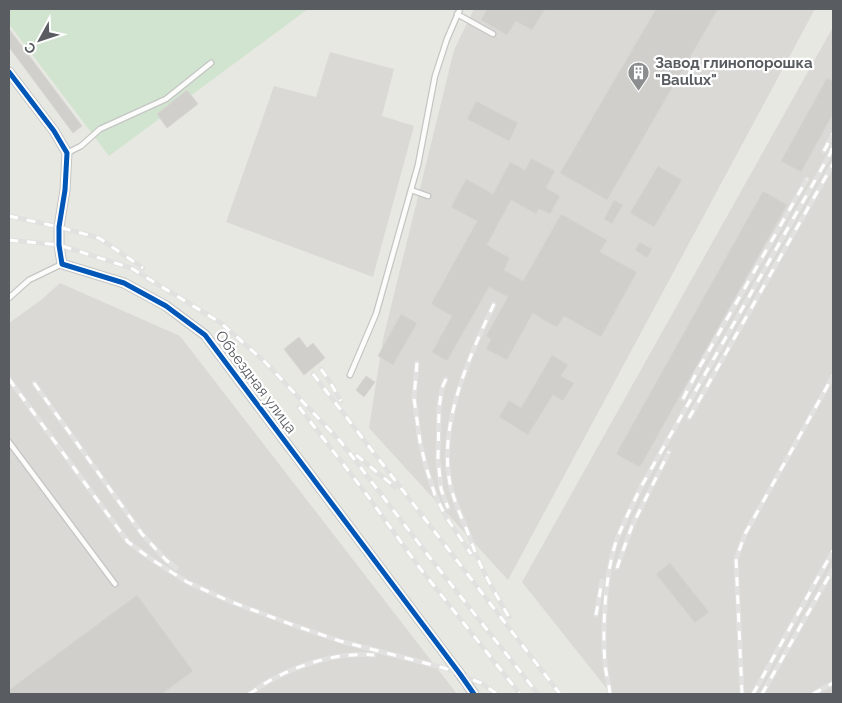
<svg xmlns="http://www.w3.org/2000/svg" width="842" height="703" font-family="Raleway,sans-serif">
	<style>
		.industrial { fill: #dad9d6 }
		.green { fill: #d1e4cf }
		.building { fill: #d0cfcc; stroke: #d8d6d2 }
		.lines { fill: none; stroke-linecap: round; stroke-linejoin: round }
		.service-casing { stroke: #c5c5c5; stroke-width: 7 }
		.minor-casing { stroke: #c5c5c5; stroke-width: 11 }
		.service { stroke: #fcfcfb; stroke-width: 4.5 }
		.minor { stroke: #fcfcfb; stroke-width: 9 }
		.rail-casing { stroke: #e1e1e0; stroke-width: 5 }
		.rail { stroke: #fff; stroke-width: 3; stroke-dasharray: 9; stroke-linecap: butt }
		.cycleway-casing { stroke: #fff; stroke-width: 8 }
		.cycleway { stroke: #0057b8; stroke-width: 5 }
		.labels { text-anchor: middle; stroke-width: 4.5; stroke-linejoin: round; paint-order: stroke }
		.poi-label { font-size: 15px; font-weight: bold; fill: #595c60; stroke: #fff; text-anchor: start }
		.street-label { font-size: 15px; fill: #595c60; stroke: #fff }
	</style>
	<rect width="100%" height="100%" fill="#e8e8e3"/>
	<g class="industrial">
		<path d="M 474,9 L 815,9 L 508,580 L 369,428 L 383,339 L 454,50 Z"/>
		<path d="M 833,27 L 833,694 L 611,694 L 522,582 Z"/>
		<path d="M 330,52 L 394,69 L 382,116 L 414,126 L 373,277 L 226,222 L 274,86 L 316,97 Z"/>
		<path d="M 60,283 L 180,336 L 457,694 L 9,694 L 9,323 L 41,300 Z"/>
	</g>
	<path class="green" d="M 9,9 L 308,9 L 109,156 L 9,24 Z"/>
	<g class="building">
		<path d="M 487,9 L 545,9 L 532,30 L 516,21 L 507,35 L 481,20 Z"/>
		<path d="M 656,9 L 718,9 L 607,200 L 560,173 Z"/>
		<path d="M 9,29 L 82,126 L 73,133 L 9,47 Z"/>
		<path d="M 827,78 L 833,81 L 833,114 L 801,172 L 781,161 Z"/>
		<path d="M 187,90 L 198,104 L 167,128 L 157,114 Z"/>
		<path d="M 476,101 L 518,123 L 509,141 L 467,119 Z"/>
		<path d="M 531,158 L 555,171 L 546,188 L 560,196 L 550,214 L 539,209 L 536,214 L 511,200 L 487,245 L 510,258 L 504,270 L 523,281 L 561,214 L 607,240 L 600,252 L 637,272 L 601,337 L 564,316 L 557,327 L 543,320 L 533,313 L 507,360 L 486,349 L 491,339 L 486,336 L 508,297 L 489,287 L 447,361 L 432,352 L 452,316 L 431,304 L 477,221 L 451,207 L 466,179 L 493,194 L 510,162 L 525,170 Z"/>
		<path d="M 658,166 L 682,180 L 654,227 L 630,213 Z"/>
		<path d="M 763,191 L 787,205 L 640,467 L 616,454 Z"/>
		<path d="M 614,200 L 623,205 L 612,224 L 604,219 Z"/>
		<path d="M 640,242 L 652,249 L 647,258 L 635,250 Z"/>
		<path d="M 401,314 L 417,323 L 393,365 L 378,356 Z"/>
		<path d="M 299,337 L 307,348 L 313,343 L 325,358 L 304,375 L 284,349 Z"/>
		<path d="M 552,355 L 568,365 L 561,376 L 574,383 L 563,401 L 553,395 L 528,435 L 499,417 L 509,400 L 521,408 Z"/>
		<path d="M 366,376 L 375,382 L 364,397 L 356,390 Z"/>
		<path d="M 670,563 L 709,612 L 695,623 L 656,574 Z"/>
		<path d="M 137,595 L 193,671 L 162,694 L 9,694 L 9,690 Z"/>
	</g>
	<g class="lines">
		<defs>
			<g id="service">
				<path d="M 457,14 L 493,34"/>
				<path d="M 67,153 L 81,146 L 100,129 L 166,99 L 211,63"/>
				<path d="M 411,190 L 428,196"/>
				<path d="M 9,298 L 29,280 L 62,264"/>
				<path d="M 350,375 L 376,314 L 418,165 L 435,76 L 447,39 L 460,9"/>
				<path d="M 9,442 L 115,584"/>
			</g>
			<path id="minor" d="M 9,72 L 54,131 L 67,153 L 65,190 L 59,227 L 59,245 L 62,264 L 124,283 L 166,306 L 205,335 L 460,674 L 474,694"/>
		</defs>
		<use href="#service" class="service-casing"/>
		<use href="#minor" class="minor-casing"/>
		<use href="#service" class="service"/>
		<use href="#minor" class="minor"/>
		<defs>
			<g id="rail">
				<path d="M 824,151 L 833,134"/>
				<path d="M 9,216 L 59,227 L 99,238 L 143,268"/>
				<path d="M 9,240 L 59,245 L 131,268 L 221,323 L 265,362 L 341,442 L 427,554 L 538,694"/>
				<path d="M 494,304 C 470,355 440,420 449,478 C 452,496 459,512 466,528 C 472,543 477,559 485,574 C 492,588 501,603 509,617"/>
				<path d="M 417,363 L 414,398 L 420,442 L 426,467 L 435,495 L 446,517 L 471,554"/>
				<path d="M 321,369 L 330,382 L 341,401"/>
				<path d="M 313,374 L 560,694"/>
				<path d="M 9,379 L 128,542 L 151,559 L 187,582 L 229,601 L 293,625 L 340,641 L 444,668 L 481,683 L 497,694"/>
				<path d="M 446,379 L 442,388 L 439,408 L 438,459 L 441,489 L 448,508"/>
				<path d="M 34,383 L 142,534 L 166,560 L 176,568"/>
				<path d="M 683,399 L 699,368 L 807,179"/>
				<path d="M 299,407 L 364,491 L 419,567 L 520,694"/>
				<path d="M 689,418 L 833,164"/>
				<path d="M 356,455 L 395,487"/>
				<path d="M 617,568 L 620,559 L 632,526 L 669,452"/>
				<path d="M 596,615 L 602,581"/>
				<path d="M 249,694 C 256,690 262,685 269,681 C 300,664 338,652 374,655"/>
				<path d="M 610,694 C 609,684 606,674 605,664 C 602,628 605,573 617,539 C 624,521 633,504 641,487 L 830,154 L 833,146"/>
				<path d="M 742,694 L 736,559 L 745,534 L 833,376"/>
				<path d="M 753,694 L 833,551"/>
				<path d="M 762,694 L 833,569"/>
				<path d="M 813,694 L 833,683"/>
			</g>
		</defs>
		<use href="#rail" class="rail-casing"/>
		<use href="#rail" class="rail"/>
		<defs>
			<path id="cycleway" d="M 9,72 L 54,131 L 67,153 L 65,190 L 59,227 L 59,245 L 62,264 L 124,283 L 166,306 L 205,335 L 460,674 L 474,694"/>
		</defs>
		<use href="#cycleway" class="cycleway-casing"/>
		<use href="#cycleway" class="cycleway"/>
	</g>
	<defs>
		<symbol id="building-pin" viewBox="-11 -11 22 30"><path d="M0 17L-7.5 6A9.5 9.5 0 1 1 7.5 6Z" fill="#8b8d8e" stroke="#fff"/><path d="M-4-6H4V6H1V3H-1V6H-4ZM-2.5-4.3h1.7v1.8h-1.7ZM.8-4.3h1.7v1.8H.8ZM-2.5-1h1.7V.8h-1.7ZM.8-1h1.7V.8H.8Z" fill="#fff"/></symbol>
	</defs>
	<g fill-rule="evenodd">
		<use href="#building-pin" x="626" y="60" width="25" height="34"/>
	</g>
	<g class="labels">
		<g class="poi-label">
			<text x="655" y="68">Завод глинопорошка<tspan x="655" dy="17">"Baulux"</tspan></text>
		</g>
		<g class="street-label">
			<text transform="translate(256 382) rotate(53)" y="5">Объездная улица</text>
		</g>
	</g>
	<rect width="842" height="703" fill="none" stroke="#595c60" stroke-width="20"/>
	<g transform="translate(40 40) rotate(230)" stroke="#ffffff" stroke-width="4" paint-order="stroke">
	<path d="M0-4L9 19L0 12L-9 19Z" fill="#595c60"/>
	<text y="-8" font-size="14" font-weight="bold" text-anchor="middle" fill="#595c60">С</text>
	</g>
</svg>
